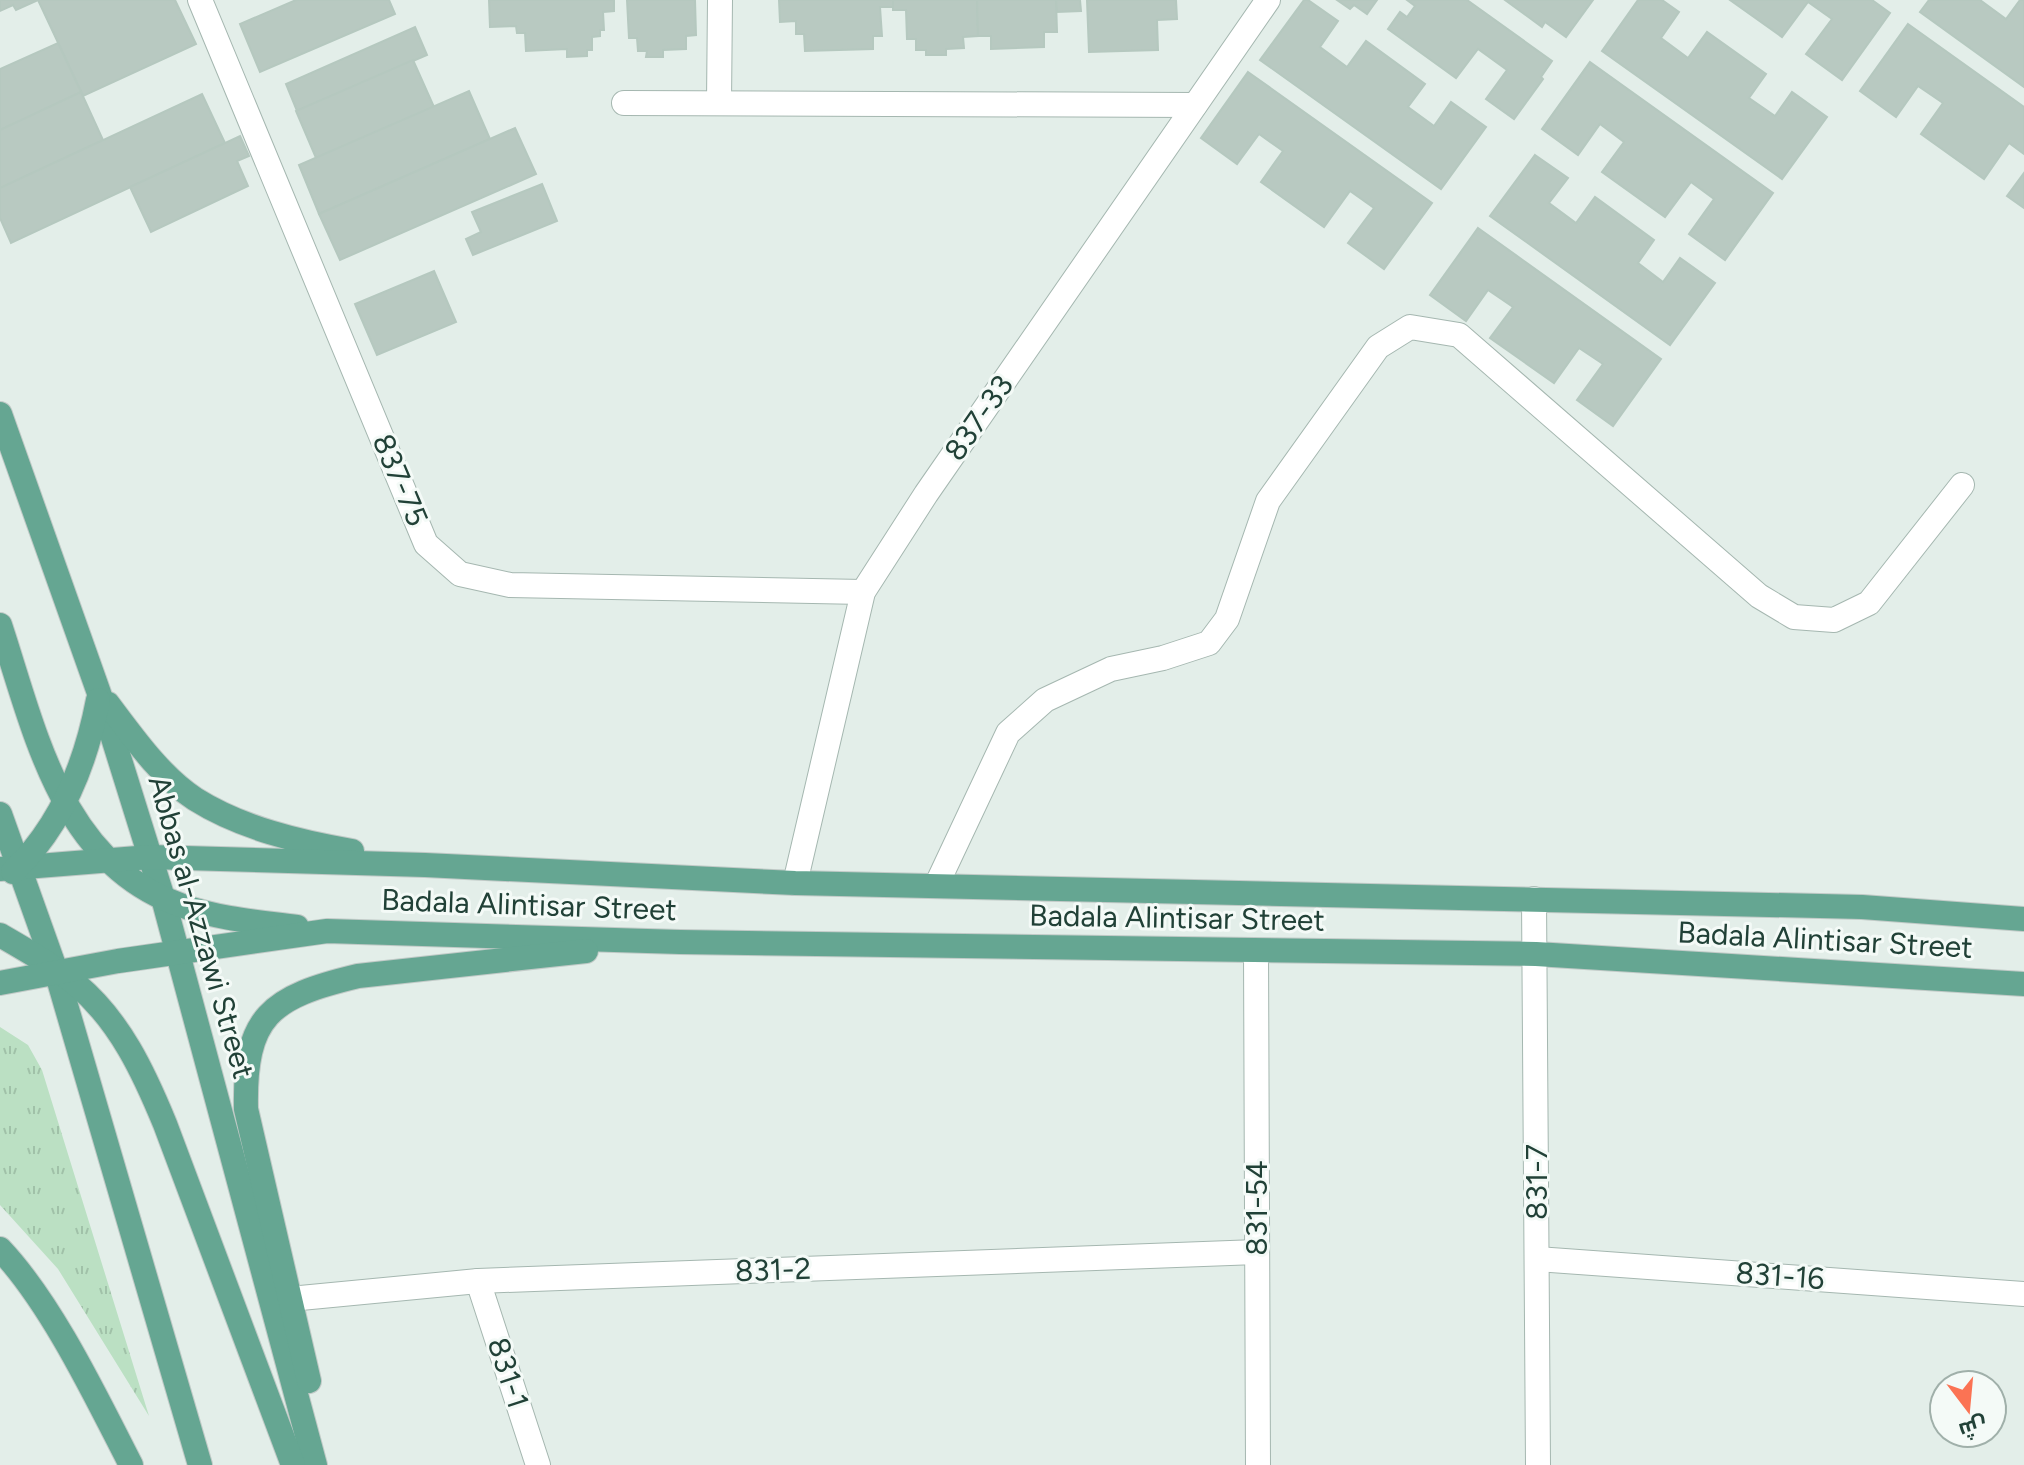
<svg xmlns="http://www.w3.org/2000/svg" width="2024" height="1465" font-family="Figtree,Cairo,sans-serif">
	<style>
		.grass { fill: url(#grass-tufts) }
		.building { fill: #b8c9c1; stroke: #b5c8bf; stroke-width: 2 }
		.lines { fill: none; stroke-linecap: round; stroke-linejoin: round }
		.minor-casing { stroke: #a5b7b0; stroke-width: 26 }
		.major-casing { stroke: #c1cac7; stroke-width: 26 }
		.minor { stroke: #fff; stroke-width: 24 }
		.major { stroke: #65a692; stroke-width: 24 }
		.labels { text-anchor: middle; stroke-width: 6; stroke-linejoin: round; paint-order: stroke }
		.street-label { font-size: 30px; fill: #214137; stroke: #f4faf7 }
	</style>
	<defs>
		<pattern id="grass-tufts" width="24" height="20" patternUnits="userSpaceOnUse" patternTransform="scale(2)"><rect width="24" height="20" fill="#bbe0c3"/><path d="M3 7l-1-3M5 7V3M7 7l1-3M15 17l-1-3M17 17v-4M19 17l1-3" fill="none" stroke="#a0c1a8"/></pattern>
	</defs>
	<rect width="100%" height="100%" fill="#e3eee9"/>
	<path class="grass" d="M 0,1027 L 28,1045 L 42,1070 L 149,1416 L 58,1269 L 0,1205 Z"/>
	<g class="building">
		<path d="M 0,0 L 38,0 L 16,10 L 13,5 L 0,11 Z"/>
		<path d="M 38,0 L 175,0 L 196,44 L 83,96 Z"/>
		<path d="M 389,0 L 395,14 L 260,72 L 240,24 L 296,0 Z"/>
		<path d="M 489,0 L 614,0 L 614,11 L 603,12 L 604,30 L 600,30 L 600,36 L 592,37 L 592,50 L 587,50 L 587,56 L 567,57 L 567,49 L 526,51 L 525,33 L 517,33 L 516,26 L 490,27 Z"/>
		<path d="M 627,0 L 695,0 L 696,35 L 686,36 L 686,49 L 663,50 L 663,57 L 646,57 L 647,51 L 638,51 L 637,38 L 629,38 Z"/>
		<path d="M 779,0 L 893,0 L 893,7 L 880,7 L 882,36 L 873,36 L 873,49 L 805,51 L 804,34 L 796,34 L 796,21 L 780,22 Z"/>
		<path d="M 893,0 L 977,0 L 978,36 L 963,37 L 964,48 L 946,49 L 946,55 L 926,55 L 926,50 L 916,50 L 916,39 L 907,39 L 906,10 L 893,10 Z"/>
		<path d="M 977,0 L 1056,0 L 1057,32 L 1044,32 L 1044,47 L 991,49 L 991,36 L 978,36 Z"/>
		<path d="M 1056,0 L 1080,0 L 1081,11 L 1057,12 Z"/>
		<path d="M 1087,0 L 1176,0 L 1177,19 L 1157,20 L 1158,50 L 1089,52 Z"/>
		<path d="M 1304,0 L 1308,0 L 1338,21 L 1320,47 L 1347,67 L 1366,41 L 1425,84 L 1408,107 L 1434,126 L 1451,102 L 1486,127 L 1441,189 L 1260,60 Z"/>
		<path d="M 1337,0 L 1377,0 L 1367,14 L 1354,5 L 1350,9 Z"/>
		<path d="M 1407,0 L 1467,0 L 1552,61 L 1541,77 L 1543,79 L 1514,119 L 1486,99 L 1507,70 L 1478,49 L 1456,78 L 1388,29 L 1400,12 L 1407,17 L 1415,6 Z"/>
		<path d="M 1505,0 L 1593,0 L 1566,37 L 1545,22 L 1542,27 Z"/>
		<path d="M 1638,0 L 1662,0 L 1679,12 L 1661,38 L 1688,58 L 1707,32 L 1766,74 L 1749,98 L 1775,116 L 1792,92 L 1827,117 L 1782,179 L 1602,51 Z"/>
		<path d="M 1730,0 L 1872,0 L 1890,13 L 1842,80 L 1806,54 L 1832,19 L 1808,2 L 1782,37 Z"/>
		<path d="M 1929,0 L 1980,0 L 2006,19 L 2020,0 L 2024,0 L 2024,87 L 1920,12 Z"/>
		<path d="M 1908,24 L 2024,107 L 2024,154 L 2009,143 L 1984,179 L 1921,134 L 1943,103 L 1918,86 L 1896,117 L 1860,91 Z"/>
		<path d="M 415,27 L 427,55 L 297,111 L 286,84 Z"/>
		<path d="M 58,43 L 81,92 L 0,130 L 0,69 Z"/>
		<path d="M 413,60 L 434,107 L 316,158 L 296,111 Z"/>
		<path d="M 1590,62 L 1773,193 L 1725,260 L 1689,234 L 1714,199 L 1691,182 L 1665,217 L 1602,172 L 1624,142 L 1600,124 L 1578,155 L 1542,129 Z"/>
		<path d="M 1248,72 L 1432,203 L 1384,269 L 1348,243 L 1374,208 L 1350,191 L 1324,227 L 1261,182 L 1283,151 L 1259,134 L 1237,164 L 1201,138 Z"/>
		<path d="M 469,91 L 490,139 L 319,214 L 299,165 Z"/>
		<path d="M 81,92 L 103,140 L 0,188 L 0,130 Z"/>
		<path d="M 202,94 L 225,143 L 11,243 L 0,218 L 0,188 Z"/>
		<path d="M 515,128 L 536,174 L 340,260 L 319,214 Z"/>
		<path d="M 240,136 L 249,156 L 237,161 L 248,186 L 151,232 L 130,187 Z"/>
		<path d="M 1535,155 L 1568,178 L 1549,203 L 1576,223 L 1595,197 L 1654,240 L 1638,263 L 1663,282 L 1680,258 L 1715,283 L 1670,345 L 1490,216 Z"/>
		<path d="M 2024,173 L 2024,208 L 2007,196 Z"/>
		<path d="M 542,184 L 557,221 L 473,255 L 466,239 L 481,232 L 472,212 Z"/>
		<path d="M 1478,228 L 1661,359 L 1613,426 L 1577,400 L 1603,364 L 1579,348 L 1554,383 L 1490,338 L 1513,307 L 1488,290 L 1466,321 L 1430,295 Z"/>
		<path d="M 434,271 L 456,322 L 377,355 L 355,304 Z"/>
	</g>
	<g class="lines">
		<defs>
			<g id="minor">
				<path d="M 200,0 L 426,544 L 460,574 L 510,585 L 863,592"/>
				<path d="M 719,102 L 720,0"/>
				<path d="M 624,103 L 1195,105"/>
				<path d="M 795,883 L 863,592 L 926,494 L 1268,0"/>
				<path d="M 936,886 L 1008,733 L 1045,700 L 1111,669 L 1163,658 L 1209,643 L 1227,619 L 1268,501 L 1378,347 L 1410,327 L 1459,335 L 1759,596 L 1794,617 L 1834,620 L 1869,603 L 1962,485"/>
				<path d="M 1534,899 L 1538,1465"/>
				<path d="M 1256,951 L 1258,1465"/>
				<path d="M 1537,1259 L 2024,1294"/>
				<path d="M 478,1281 L 538,1465"/>
				<path d="M 290,1299 L 478,1281 L 1257,1252"/>
			</g>
			<g id="major">
				<path d="M 0,414 L 99,693 L 163,898 L 315,1465"/>
				<path d="M 0,625 C 35,731 61,865 183,906 C 219,919 259,922 297,927"/>
				<path d="M 108,704 C 133,737 160,776 195,799 C 241,828 299,842 352,851"/>
				<path d="M 0,814 L 56,971 L 200,1465"/>
				<path d="M 0,869 L 150,857 L 425,865 L 795,883 L 1862,907 L 2024,919"/>
				<path d="M 13,872 C 61,826 86,763 98,700"/>
				<path d="M 0,935 C 26,950 54,966 77,985 C 120,1021 144,1073 165,1124 L 293,1465"/>
				<path d="M 0,983 L 118,961 L 327,931 L 680,942 L 1536,954 L 2024,984"/>
				<path d="M 0,1249 C 52,1304 96,1397 131,1465"/>
				<path d="M 309,1381 L 246,1109 C 244,1016 270,997 358,976 L 586,951"/>
			</g>
		</defs>
		<use href="#minor" class="minor-casing"/>
		<use href="#major" class="major-casing"/>
		<use href="#minor" class="minor"/>
		<use href="#major" class="major"/>
	</g>
	<g class="labels">
		<g class="street-label">
			<text transform="translate(979 418) rotate(-55)" y="10">837-33</text>
			<text transform="translate(400 480) rotate(67)" y="10">837-75</text>
			<text transform="translate(529 905) rotate(2)" y="10">Badala Alintisar Street</text>
			<text transform="translate(1177 918) rotate(1)" y="10">Badala Alintisar Street</text>
			<text transform="translate(201 927) rotate(74)" y="10">Abbas al-Azzawi Street</text>
			<text transform="translate(1825 940) rotate(3)" y="10">Badala Alintisar Street</text>
			<text transform="translate(1537 1182) rotate(-90)" y="10">831-7</text>
			<text transform="translate(1257 1208) rotate(-90)" y="10">831-54</text>
			<text transform="translate(773 1270) rotate(-2)" y="10">831-2</text>
			<text transform="translate(1780 1276) rotate(4)" y="10">831-16</text>
			<text transform="translate(508 1373) rotate(72)" y="10">831-1</text>
		</g>
	</g>
	<g transform="translate(1968 1409) rotate(164)"><circle r="38" fill="#f4faf7" stroke="#a0b0aa" stroke-width="2"/>
	<path d="M0-6L14 30L0 20L-14 30Z" fill="#fb7354"/>
	<text y="-12" font-size="22" font-weight="bold" text-anchor="middle" fill="#214137">ش</text>
	</g>
</svg>
